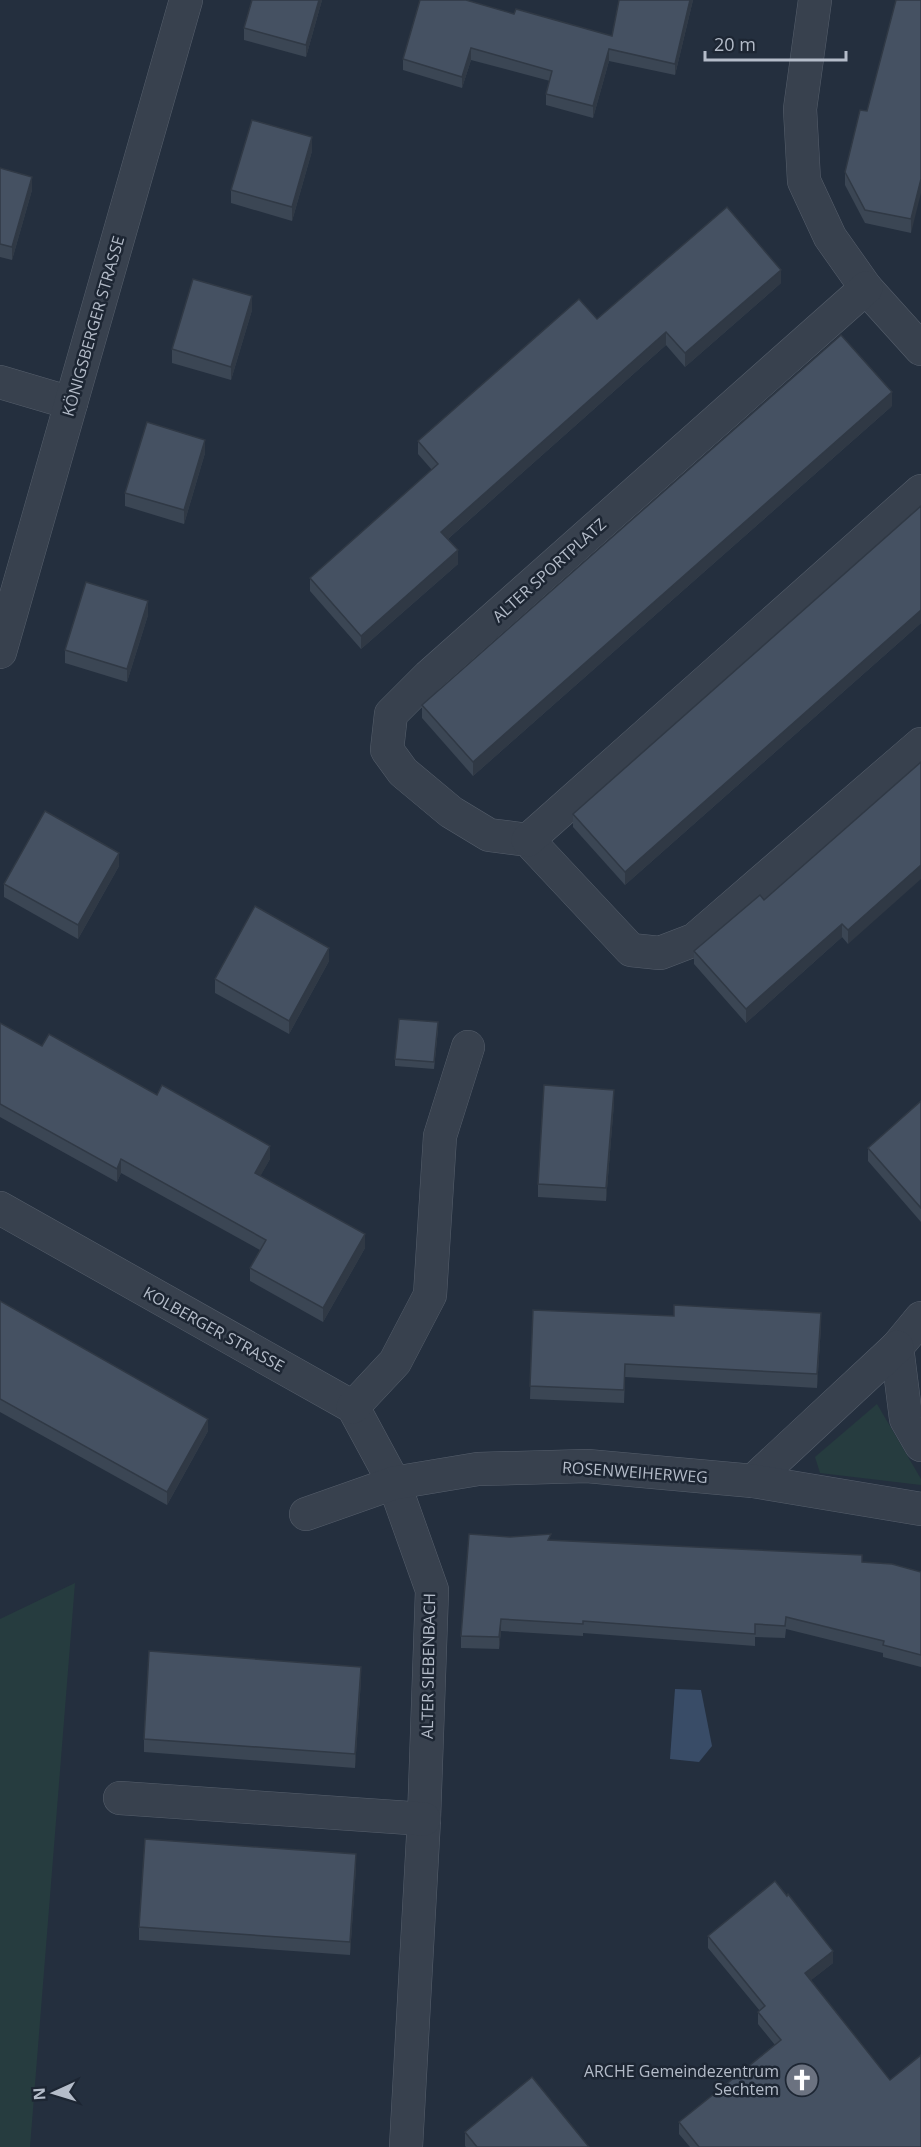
<svg xmlns="http://www.w3.org/2000/svg" width="921" height="2147" font-family="'Open Sans',sans-serif">
	<style>
		.green { fill: #263c3f }
		.water { fill: #394c67 }
		.lines { fill: none; stroke-linecap: round; stroke-linejoin: round }
		.street-casing { stroke: #565f6c; stroke-width: 34 }
		.street { stroke: #38414e; stroke-width: 33 }
		.wall { fill: #3b4654 }
		.shaded-wall { fill: #303945 }
		.building { fill: #455162; stroke: #303945; stroke-width: 1.5 }
		.labels { text-anchor: middle; stroke-width: 5; stroke-linejoin: round; paint-order: stroke }
		.street-label { font-size: 16px; fill: #b4bcc9; stroke: #1d2633 }
		.poi-label { font-size: 16px; fill: #b4bcc9; stroke: #1d2633; text-anchor: end }
	</style>
	<rect width="100%" height="100%" fill="#242f3e"/>
	<g class="green">
		<path d="M 877,1404 L 921,1479 L 921,1485 L 820,1473 L 815,1457 Z"/>
		<path d="M 75,1583 L 30,2147 L 0,2147 L 0,1619 Z"/>
	</g>
	<path class="water" d="M 675,1689 L 701,1690 L 712,1746 L 699,1762 L 670,1759 Z"/>
	<g class="lines">
		<defs>
			<g id="street">
				<path d="M 815,0 L 800,109 L 804,181 L 830,237 L 866,288 L 921,349"/>
				<path d="M 866,288 L 429,676 L 391,714 L 387,750 L 403,772 L 451,812 L 489,835 L 528,840 L 631,950 L 660,953 L 694,940 L 921,744"/>
				<path d="M 0,382 L 71,403"/>
				<path d="M 0,652 L 186,0"/>
				<path d="M 528,840 L 921,491"/>
				<path d="M 0,1208 L 353,1407 L 394,1483 L 432,1590 L 424,1819 L 406,2147"/>
				<path d="M 921,1318 L 897,1347 L 906,1419 L 921,1445"/>
				<path d="M 353,1407 L 395,1362 L 430,1295 L 440,1136 L 468,1047"/>
				<path d="M 753,1481 L 897,1347"/>
				<path d="M 306,1514 L 394,1483 L 478,1469 L 587,1466 L 753,1481 L 921,1509"/>
				<path d="M 120,1798 L 424,1819"/>
			</g>
		</defs>
		<use href="#street" class="street-casing"/>
		<use href="#street" class="street"/>
	</g>
	<g class="wall">
		<path d="M 322,0 L 306,57 L 244,40 L 244,28 Z"/>
		<path d="M 619,0 L 693,0 L 675,75 L 609,61 L 593,118 L 546,105 L 546,94 L 550,81 L 471,60 L 462,88 L 403,70 L 403,59 L 514,14 L 612,36 Z"/>
		<path d="M 921,0 L 911,233 L 865,223 L 845,185 L 845,172 L 867,111 Z"/>
		<path d="M 312,151 L 292,221 L 231,203 L 231,190 Z"/>
		<path d="M 0,168 L 32,190 L 12,260 L 0,257 Z"/>
		<path d="M 781,283 L 685,367 L 666,345 L 448,539 L 458,564 L 361,649 L 310,591 L 310,578 L 432,470 L 418,454 L 418,441 L 597,319 Z"/>
		<path d="M 252,310 L 231,380 L 172,363 L 172,349 Z"/>
		<path d="M 892,406 L 473,776 L 422,718 L 422,705 Z"/>
		<path d="M 205,453 L 184,524 L 125,506 L 125,493 Z"/>
		<path d="M 921,506 L 921,623 L 625,885 L 573,827 L 573,814 Z"/>
		<path d="M 148,615 L 127,682 L 65,663 L 65,650 Z"/>
		<path d="M 921,762 L 848,944 L 842,937 L 746,1023 L 694,964 L 694,951 L 764,900 Z"/>
		<path d="M 119,866 L 78,939 L 4,897 L 4,884 Z"/>
		<path d="M 329,961 L 289,1034 L 215,993 L 215,979 Z"/>
		<path d="M 0,1023 L 42,1046 L 270,1159 L 260,1176 L 365,1248 L 323,1322 L 250,1281 L 250,1268 L 260,1250 L 121,1173 L 117,1182 L 0,1117 Z"/>
		<path d="M 438,1029 L 434,1069 L 395,1066 L 395,1059 Z"/>
		<path d="M 921,1101 L 921,1222 L 868,1161 L 868,1148 Z"/>
		<path d="M 614,1103 L 606,1201 L 538,1197 L 538,1184 Z"/>
		<path d="M 0,1301 L 208,1431 L 167,1505 L 0,1412 Z"/>
		<path d="M 533,1310 L 821,1326 L 817,1388 L 625,1377 L 624,1403 L 530,1399 Z"/>
		<path d="M 551,1540 L 862,1562 L 921,1572 L 921,1667 L 883,1657 L 883,1653 L 786,1629 L 785,1638 L 755,1637 L 755,1646 L 583,1633 L 583,1636 L 501,1631 L 499,1649 L 461,1648 L 461,1636 Z"/>
		<path d="M 361,1680 L 355,1768 L 144,1752 L 144,1739 Z"/>
		<path d="M 356,1867 L 350,1955 L 139,1940 L 139,1927 Z"/>
		<path d="M 708,1936 L 833,1963 L 811,1980 L 921,2147 L 690,2147 L 679,2134 L 679,2122 L 775,2045 L 758,2024 L 758,2012 L 760,2011 L 708,1948 Z"/>
		<path d="M 465,2132 L 589,2147 L 466,2147 L 465,2146 Z"/>
	</g>
	<g class="shaded-wall">
		<path d="M 319,0 L 322,0 L 306,57 L 306,45 Z"/>
		<path d="M 690,0 L 693,0 L 675,75 L 675,64 Z"/>
		<path d="M 471,48 L 471,60 L 462,88 L 462,77 Z"/>
		<path d="M 609,49 L 609,61 L 593,118 L 593,106 Z"/>
		<path d="M 312,137 L 312,151 L 292,221 L 292,207 Z"/>
		<path d="M 32,177 L 32,190 L 12,260 L 12,247 Z"/>
		<path d="M 921,179 L 921,193 L 911,233 L 911,219 Z"/>
		<path d="M 781,270 L 781,283 L 685,367 L 685,353 Z"/>
		<path d="M 252,296 L 252,310 L 231,380 L 231,367 Z"/>
		<path d="M 666,332 L 666,345 L 441,545 L 441,532 Z"/>
		<path d="M 892,392 L 892,406 L 473,776 L 473,762 Z"/>
		<path d="M 205,440 L 205,453 L 184,524 L 184,510 Z"/>
		<path d="M 458,550 L 458,564 L 361,649 L 361,636 Z"/>
		<path d="M 148,601 L 148,615 L 127,682 L 127,669 Z"/>
		<path d="M 921,610 L 921,623 L 625,885 L 625,872 Z"/>
		<path d="M 119,853 L 119,866 L 78,939 L 78,925 Z"/>
		<path d="M 921,865 L 921,879 L 848,944 L 848,930 Z"/>
		<path d="M 842,924 L 842,937 L 746,1023 L 746,1009 Z"/>
		<path d="M 329,948 L 329,961 L 289,1034 L 289,1021 Z"/>
		<path d="M 614,1090 L 614,1103 L 606,1201 L 606,1188 Z"/>
		<path d="M 270,1146 L 270,1159 L 255,1186 L 255,1173 Z"/>
		<path d="M 121,1159 L 121,1173 L 117,1182 L 117,1169 Z"/>
		<path d="M 365,1234 L 365,1248 L 323,1322 L 323,1308 Z"/>
		<path d="M 821,1313 L 821,1326 L 817,1388 L 817,1374 Z"/>
		<path d="M 208,1419 L 208,1431 L 167,1505 L 167,1492 Z"/>
		<path d="M 501,1619 L 501,1631 L 499,1649 L 499,1637 Z"/>
		<path d="M 361,1667 L 361,1680 L 355,1768 L 355,1754 Z"/>
		<path d="M 356,1854 L 356,1867 L 350,1955 L 350,1942 Z"/>
		<path d="M 833,1951 L 833,1963 L 805,1985 L 805,1973 Z"/>
	</g>
	<g class="building">
		<path d="M 252,0 L 319,0 L 306,45 L 244,28 Z"/>
		<path d="M 420,0 L 466,0 L 514,14 L 516,9 L 612,36 L 619,0 L 690,0 L 675,64 L 609,49 L 593,106 L 546,94 L 552,71 L 471,48 L 462,77 L 403,59 Z"/>
		<path d="M 896,0 L 921,0 L 921,179 L 911,219 L 865,210 L 845,172 L 860,110 L 867,111 Z"/>
		<path d="M 252,120 L 312,137 L 292,207 L 231,190 Z"/>
		<path d="M 0,168 L 32,177 L 12,247 L 0,244 Z"/>
		<path d="M 727,207 L 781,270 L 685,353 L 666,332 L 441,532 L 458,550 L 361,636 L 310,578 L 438,464 L 418,441 L 579,299 L 597,319 Z"/>
		<path d="M 193,279 L 252,296 L 231,367 L 172,349 Z"/>
		<path d="M 841,335 L 892,392 L 473,762 L 422,705 Z"/>
		<path d="M 147,422 L 205,440 L 184,510 L 125,493 Z"/>
		<path d="M 921,506 L 921,610 L 625,872 L 573,814 Z"/>
		<path d="M 86,582 L 148,601 L 127,669 L 65,650 Z"/>
		<path d="M 921,762 L 921,865 L 848,930 L 842,924 L 746,1009 L 694,951 L 760,895 L 764,900 Z"/>
		<path d="M 45,811 L 119,853 L 78,925 L 4,884 Z"/>
		<path d="M 255,906 L 329,948 L 289,1021 L 215,979 Z"/>
		<path d="M 399,1019 L 438,1022 L 434,1062 L 395,1059 Z"/>
		<path d="M 0,1023 L 42,1046 L 49,1034 L 157,1095 L 162,1085 L 270,1146 L 255,1173 L 365,1234 L 323,1308 L 250,1268 L 266,1240 L 121,1159 L 117,1169 L 0,1104 Z"/>
		<path d="M 544,1085 L 614,1090 L 606,1188 L 538,1184 Z"/>
		<path d="M 921,1101 L 921,1208 L 868,1148 Z"/>
		<path d="M 0,1301 L 208,1419 L 167,1492 L 0,1399 Z"/>
		<path d="M 674,1305 L 821,1313 L 817,1374 L 625,1364 L 624,1390 L 530,1386 L 533,1310 L 674,1316 Z"/>
		<path d="M 469,1534 L 510,1537 L 551,1534 L 548,1540 L 862,1555 L 862,1562 L 892,1564 L 921,1572 L 921,1655 L 883,1645 L 884,1641 L 786,1617 L 785,1626 L 755,1624 L 755,1634 L 583,1621 L 583,1624 L 501,1619 L 499,1637 L 461,1636 Z"/>
		<path d="M 149,1651 L 361,1667 L 355,1754 L 144,1739 Z"/>
		<path d="M 145,1839 L 356,1854 L 350,1942 L 139,1927 Z"/>
		<path d="M 775,1881 L 787,1896 L 788,1894 L 833,1951 L 805,1973 L 890,2080 L 921,2055 L 921,2147 L 699,2147 L 679,2122 L 781,2040 L 758,2012 L 765,2006 L 708,1936 Z"/>
		<path d="M 532,2077 L 589,2147 L 477,2147 L 465,2132 Z"/>
	</g>
	<defs>
		<symbol id="church-disc" viewBox="-11 -11 22 22"><circle r="9.5" fill="#6b7280" stroke="#1d2633"/><path d="M-1.2-6h2.4v3.5h3.3v2.4h-3.3V6h-2.4V-.1h-3.3v-2.4h3.3Z" fill="#fff"/></symbol>
	</defs>
	<g fill-rule="evenodd">
		<use href="#church-disc" x="783" y="2061" width="38" height="38"/>
	</g>
	<g class="labels">
		<g class="street-label">
			<text transform="translate(93 326) rotate(-74)" y="6">KÖNIGSBERGER STRASSE</text>
			<text transform="translate(549 570) rotate(-42)" y="6">ALTER SPORTPLATZ</text>
			<text transform="translate(214 1329) rotate(29)" y="6">KOLBERGER STRASSE</text>
			<text transform="translate(635 1472) rotate(4)" y="6">ROSENWEIHERWEG</text>
			<text transform="translate(428 1666) rotate(-89)" y="6">ALTER SIEBENBACH</text>
		</g>
		<g class="poi-label">
			<text x="779" y="2077">ARCHE Gemeindezentrum<tspan x="779" dy="18">Sechtem</tspan></text>
		</g>
	</g>
	<g transform="translate(54 2093) rotate(266)" stroke="#1d2633" stroke-width="4.5" paint-order="stroke">
	<path d="M0-4.5L10 22L0 15L-10 22Z" fill="#b4bcc9"/>
	<text y="-9" font-size="16" font-weight="bold" text-anchor="middle" fill="#b4bcc9">N</text>
	</g>
	<path d="M705 51v9h141v-9" fill="none" stroke="#b4bcc9" stroke-width="3"/>
	<text x="714" y="51" font-size="18" fill="#b4bcc9" stroke="#1d2633" stroke-width="4.5" paint-order="stroke">20 m</text>
</svg>
